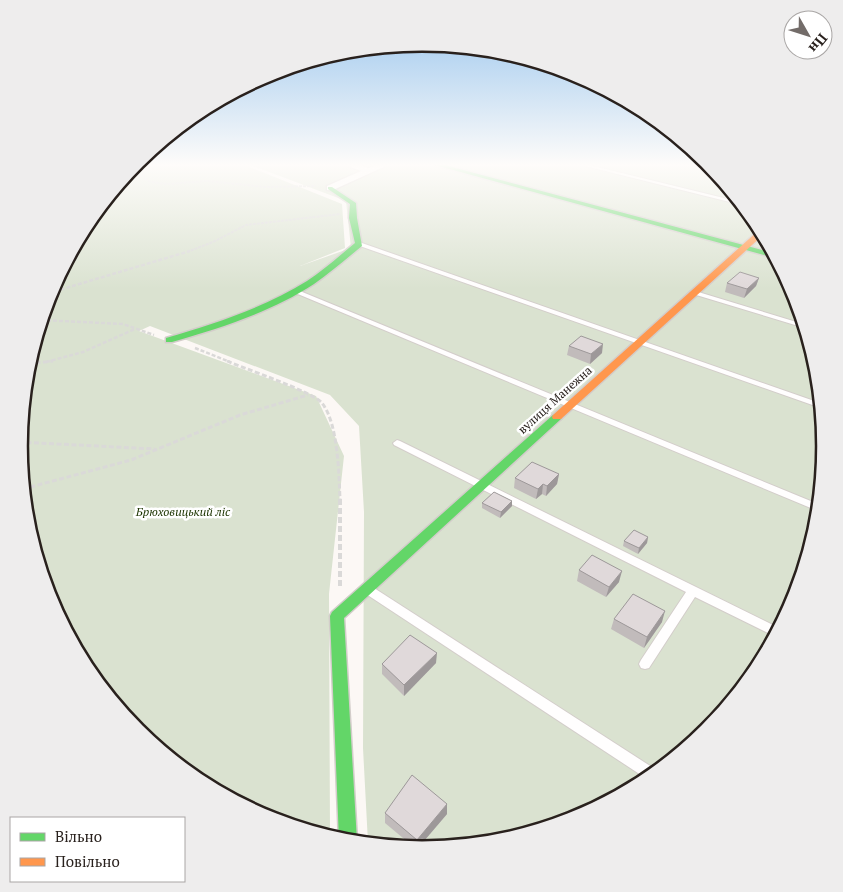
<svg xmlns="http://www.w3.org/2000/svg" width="843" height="892" font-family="'PT Serif',serif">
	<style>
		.green { fill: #dae2d0 }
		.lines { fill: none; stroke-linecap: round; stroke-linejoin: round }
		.lane-casing { stroke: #d3cdca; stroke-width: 2 }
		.street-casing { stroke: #d3cdca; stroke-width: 3 }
		.fast-casing { stroke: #d3cdca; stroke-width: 3 }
		.slow-casing { stroke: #d3cdca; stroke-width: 3 }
		.path-far3 { stroke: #dad9d8; stroke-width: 2; stroke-dasharray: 3 1; stroke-linecap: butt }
		.path-far2 { stroke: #dad9d8; stroke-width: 2.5; stroke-dasharray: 4 2; stroke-linecap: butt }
		.path-far1 { stroke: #dad9d8; stroke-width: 3; stroke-dasharray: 5 2.5; stroke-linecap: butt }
		.path { stroke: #dad9d8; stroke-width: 4; stroke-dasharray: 6 3; stroke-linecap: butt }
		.lane { fill: #fffefe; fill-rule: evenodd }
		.street { fill: #fffefe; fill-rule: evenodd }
		.fast { fill: #63d668; fill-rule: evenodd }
		.slow { fill: #ff974d; fill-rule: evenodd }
		.wall { fill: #c1bbbb }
		.shaded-wall { fill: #9d9899 }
		.building { fill: #e0d9da; stroke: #9d9899 }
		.labels { text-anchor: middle; stroke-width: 5; stroke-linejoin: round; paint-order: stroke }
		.street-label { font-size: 12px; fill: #29211d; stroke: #fff }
		.park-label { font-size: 12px; font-style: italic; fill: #1c3400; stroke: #fff }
		.rim { fill: none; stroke: #29211d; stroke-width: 2.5 }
	</style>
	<rect width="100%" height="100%" fill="#fcf8f5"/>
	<path class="green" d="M 134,164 L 242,164 L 342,204 L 345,248 L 300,266 L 351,248 L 346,201 L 248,164 L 709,164 L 757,222 L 794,292 L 817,368 L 824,446 L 816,525 L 793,600 L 756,670 L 706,731 L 645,781 L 575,818 L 500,841 L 421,849 L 368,843 L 363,748 L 364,512 L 359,426 L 330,395 L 150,326 L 139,331 L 316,396 L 344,456 L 329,594 L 330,837 L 267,818 L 198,781 L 137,731 L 86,670 L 49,600 L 26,524 L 19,446 L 27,367 L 50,292 L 87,222 Z"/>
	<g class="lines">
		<defs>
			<g id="lane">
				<path d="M 577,164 L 585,164 L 740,202 L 742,205 Z"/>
				<path d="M 359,242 L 820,403 L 821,408 L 357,245 L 356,244 Z"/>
				<path d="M 295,289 L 818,504 L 818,511 L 293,292 L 293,290 Z"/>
				<path d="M 695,291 L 803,324 L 805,328 L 693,294 L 693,292 Z"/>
				<path d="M 397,440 L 400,441 L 779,628 L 774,636 L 772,635 L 695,597 L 649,668 L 645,669 L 641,668 L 639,664 L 641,660 L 686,592 L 394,445 L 393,443 Z"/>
				<path d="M 370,587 L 374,588 L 658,771 L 647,779 L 366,594 L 365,591 L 366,588 Z"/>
			</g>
			<path id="street" d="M 344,164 L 358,164 L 369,168 L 378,164 L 390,164 L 333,190 L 327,190 L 327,186 L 361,171 Z"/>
			<g id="fast">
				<path d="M 431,164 L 441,164 L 773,253 L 775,258 Z"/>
				<path d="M 328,187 L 332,187 L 356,203 L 357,218 L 362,246 C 346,259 331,272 314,284 C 271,312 221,328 172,342 L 166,342 L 166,338 C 214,324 264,308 307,281 C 324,270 339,256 355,243 L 349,218 L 350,204 L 328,189 Z"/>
				<path d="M 557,414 L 562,417 L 561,419 L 344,618 L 357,841 L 339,840 L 330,616 L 332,612 L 553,415 Z"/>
			</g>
			<path id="slow" d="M 759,230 L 763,235 L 561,419 L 553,419 L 552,417 L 553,415 Z"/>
		</defs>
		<use href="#lane" class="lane-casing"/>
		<use href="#street" class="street-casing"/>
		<use href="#fast" class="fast-casing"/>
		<use href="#slow" class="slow-casing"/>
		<g class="path-far3">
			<path d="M 140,164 L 142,165 L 144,178 L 151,182 L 167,184 L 208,181 L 265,187 L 316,186"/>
			<path d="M 128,172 L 142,175"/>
			<path d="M 187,252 L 213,242 L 246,225 L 340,214"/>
		</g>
		<g class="path-far2">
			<path d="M 49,293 L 190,251"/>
			<path d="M 41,320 L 123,324 L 154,335"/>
			<path d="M 195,348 L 230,362"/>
			<path d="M 46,362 L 83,352 L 135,329"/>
		</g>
		<g class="path-far1">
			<path d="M 227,361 C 243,368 313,392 322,403 C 338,423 339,474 340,500"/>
			<path d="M 28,364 L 53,361"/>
			<path d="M 19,442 L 155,449"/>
			<path d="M 23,489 L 131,460 L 240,415 L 308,395"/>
		</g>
		<path class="path" d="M 340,499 L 340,586"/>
		<use href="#lane" class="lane"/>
		<use href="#street" class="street"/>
		<use href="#fast" class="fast"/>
		<use href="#slow" class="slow"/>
	</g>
	<g class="wall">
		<path d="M 759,278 L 756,286 L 744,298 L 725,292 L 727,283 Z"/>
		<path d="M 569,346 L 602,353 L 590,364 L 567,355 Z"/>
		<path d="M 559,474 L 557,484 L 546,496 L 542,494 L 536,499 L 514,488 L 515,478 Z"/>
		<path d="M 512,501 L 512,506 L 500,518 L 482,508 L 482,503 Z"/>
		<path d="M 648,537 L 647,543 L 638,554 L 623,546 L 624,541 Z"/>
		<path d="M 579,570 L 619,582 L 606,597 L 577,581 Z"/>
		<path d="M 614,619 L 662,622 L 644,648 L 611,629 Z"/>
		<path d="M 436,663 L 404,696 L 382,674 L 382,664 Z"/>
		<path d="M 385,813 L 447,814 L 418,848 L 415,848 L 385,823 Z"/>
	</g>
	<g class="shaded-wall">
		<path d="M 759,278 L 756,286 L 744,298 L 747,289 Z"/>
		<path d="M 603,344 L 602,353 L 590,364 L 591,354 Z"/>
		<path d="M 559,474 L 557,484 L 546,496 L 547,486 Z"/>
		<path d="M 543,484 L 542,494 L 536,499 L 538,489 Z"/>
		<path d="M 512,501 L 512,506 L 500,518 L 501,512 Z"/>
		<path d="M 648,537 L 647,543 L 638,554 L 639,548 Z"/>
		<path d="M 622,571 L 619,582 L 606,597 L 609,587 Z"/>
		<path d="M 665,611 L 662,622 L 644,648 L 647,637 Z"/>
		<path d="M 437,653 L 436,663 L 404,696 L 404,685 Z"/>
		<path d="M 447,804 L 447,814 L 418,848 L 417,848 L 417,840 Z"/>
	</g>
	<g class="building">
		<path d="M 740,272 L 759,278 L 747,289 L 727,283 Z"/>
		<path d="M 581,336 L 603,344 L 591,354 L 569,346 Z"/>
		<path d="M 532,462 L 559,474 L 547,486 L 543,484 L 538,489 L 515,478 Z"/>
		<path d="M 494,492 L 512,501 L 501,512 L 482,503 Z"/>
		<path d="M 634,530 L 648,537 L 639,548 L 624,541 Z"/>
		<path d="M 592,555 L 622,571 L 609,587 L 579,570 Z"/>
		<path d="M 633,594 L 665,611 L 647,637 L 614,619 Z"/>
		<path d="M 410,635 L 437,653 L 404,685 L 382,664 Z"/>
		<path d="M 412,775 L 447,804 L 417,840 L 385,813 Z"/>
	</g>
	<linearGradient id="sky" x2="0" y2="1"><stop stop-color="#95c3ed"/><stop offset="0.57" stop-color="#fefcfa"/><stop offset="1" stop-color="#fefcfa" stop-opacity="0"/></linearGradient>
	<rect width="843" height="289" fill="url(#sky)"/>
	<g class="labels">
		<g class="street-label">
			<text transform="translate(555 400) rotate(-42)" y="4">вулиця Манежна</text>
		</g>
		<g class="park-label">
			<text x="183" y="516">Брюховицький ліс</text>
		</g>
	</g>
	<path d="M0 0H843V892H0ZM28 446a394 394 0 1 1 788 0a394 394 0 1 1-788 0Z" fill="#eeeded" fill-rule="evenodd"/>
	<path class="rim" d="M28 446a394 394 0 1 1 788 0a394 394 0 1 1-788 0Z"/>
	<rect x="10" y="817" width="175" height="65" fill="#ffffff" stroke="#a9a6a5"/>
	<rect x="20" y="833" width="25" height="8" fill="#63d668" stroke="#a9a6a5"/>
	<text x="55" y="842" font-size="15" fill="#29211d">Вільно</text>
	<rect x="20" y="858" width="25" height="8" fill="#ff974d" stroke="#a9a6a5"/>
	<text x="55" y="867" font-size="15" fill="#29211d">Повільно</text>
	<g transform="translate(808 35) rotate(129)"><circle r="24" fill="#ffffff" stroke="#a9a6a5"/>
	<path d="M0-4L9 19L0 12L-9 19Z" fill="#736c69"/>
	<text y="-8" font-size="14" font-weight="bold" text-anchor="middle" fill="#29211d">Пн</text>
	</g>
</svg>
